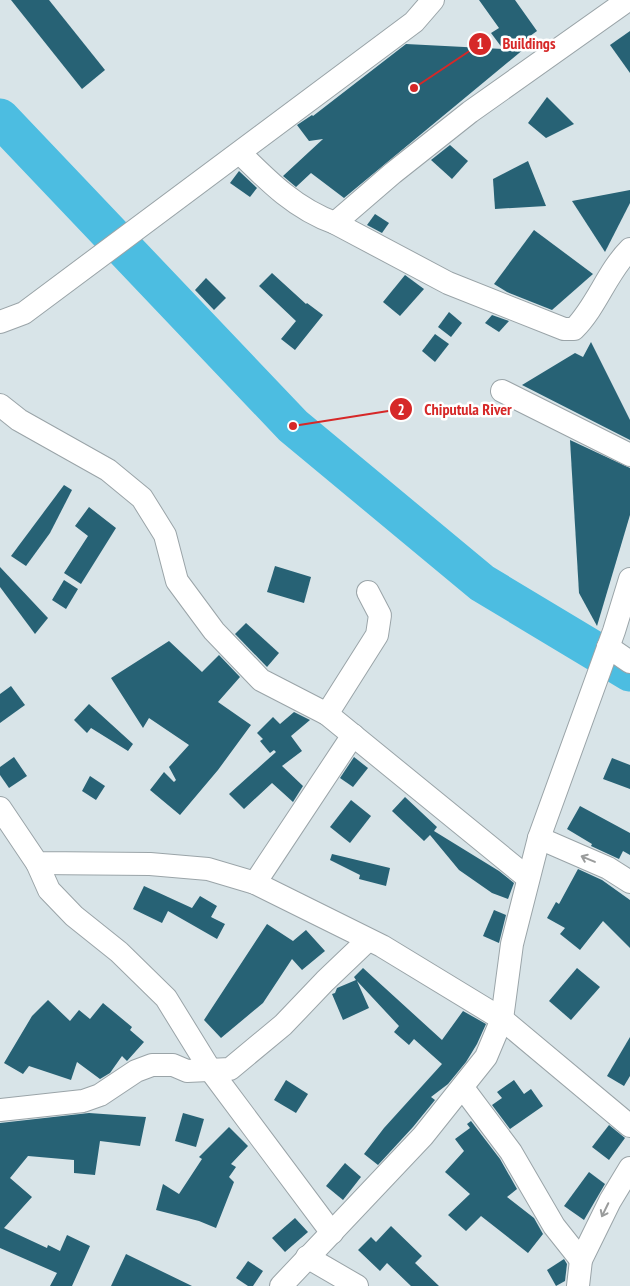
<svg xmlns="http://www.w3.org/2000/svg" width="630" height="1286" font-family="'PT Sans Narrow',sans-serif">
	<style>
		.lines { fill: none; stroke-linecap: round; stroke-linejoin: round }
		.river { stroke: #4cbde1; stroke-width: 39 }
		.building { fill: #276275 }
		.street-casing { stroke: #9aa4a8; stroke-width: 24 }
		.street { stroke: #fff; stroke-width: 22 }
		.oneway { stroke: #9a9c9c }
		.leader { fill: none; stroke: #d62828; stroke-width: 2 }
		.callout-dot { fill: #d62828; stroke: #fff; stroke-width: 2 }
		.mark-label { font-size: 15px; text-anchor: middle; font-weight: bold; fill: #fff }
		.callout-label { font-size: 16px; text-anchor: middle; font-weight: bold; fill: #d62828; stroke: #fff; stroke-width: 5; stroke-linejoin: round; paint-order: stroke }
	</style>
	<rect width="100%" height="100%" fill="#d8e4e8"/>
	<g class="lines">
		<path class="river" d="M 0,118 L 293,426 L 482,583 L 630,672"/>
	</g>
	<g class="building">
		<path d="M 11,0 L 49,0 L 105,70 L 82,89 Z"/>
		<path d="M 479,0 L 515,0 L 537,31 L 512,49 L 524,49 L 344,198 L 311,173 L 296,187 L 283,176 L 323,139 L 309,141 L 297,125 L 312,115 L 313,116 L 406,44 L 503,49 L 491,33 L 499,28 Z"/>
		<path d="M 630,31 L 630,73 L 610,45 Z"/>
		<path d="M 547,97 L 574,124 L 546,138 L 528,123 Z"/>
		<path d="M 450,145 L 468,161 L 452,179 L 431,160 Z"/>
		<path d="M 528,161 L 546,206 L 495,209 L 493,179 Z"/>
		<path d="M 239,171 L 257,188 L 250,197 L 230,183 Z"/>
		<path d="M 630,190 L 630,203 L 605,252 L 572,201 Z"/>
		<path d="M 375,214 L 389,223 L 382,233 L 367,225 Z"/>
		<path d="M 534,230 L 593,274 L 552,310 L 507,292 L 494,284 Z"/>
		<path d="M 272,273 L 306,304 L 307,303 L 323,315 L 295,350 L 281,339 L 296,321 L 259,286 Z"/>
		<path d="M 405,275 L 424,289 L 400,316 L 383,302 Z"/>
		<path d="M 206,278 L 226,298 L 214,310 L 195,290 Z"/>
		<path d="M 449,312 L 462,323 L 451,337 L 438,327 Z"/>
		<path d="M 492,315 L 509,321 L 499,332 L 485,323 Z"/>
		<path d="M 435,334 L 449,344 L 435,362 L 422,351 Z"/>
		<path d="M 591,342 L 630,420 L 630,440 L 522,385 L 575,353 L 583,357 Z"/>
		<path d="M 570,440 L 630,468 L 630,515 L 597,626 L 579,593 Z"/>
		<path d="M 64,485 L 72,490 L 50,533 L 26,566 L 11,556 Z"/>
		<path d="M 89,507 L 116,528 L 81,584 L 64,573 L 88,536 L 75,526 Z"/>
		<path d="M 275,566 L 311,577 L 304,603 L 267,592 Z"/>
		<path d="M 0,567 L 48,618 L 35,634 L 0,587 Z"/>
		<path d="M 64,580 L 78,589 L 66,609 L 52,600 Z"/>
		<path d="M 246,623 L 279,653 L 267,667 L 235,634 Z"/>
		<path d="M 169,641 L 202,672 L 219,655 L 240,677 L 218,702 L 251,725 L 218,770 L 180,815 L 150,790 L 164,772 L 174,782 L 176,780 L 169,767 L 189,745 L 149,718 L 143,728 L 111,678 Z"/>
		<path d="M 11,686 L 25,705 L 0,723 L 0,694 Z"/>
		<path d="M 89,704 L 133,744 L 128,751 L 91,728 L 87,733 L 74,720 Z"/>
		<path d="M 294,712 L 310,720 L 291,736 L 302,751 L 282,766 L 303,786 L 293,802 L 272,783 L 244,809 L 229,794 L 276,752 L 274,750 L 270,753 L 260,741 L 263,739 L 257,733 L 273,717 L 280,724 Z"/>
		<path d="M 14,757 L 27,776 L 9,788 L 0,775 L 0,767 Z"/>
		<path d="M 354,757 L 368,768 L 353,787 L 340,778 Z"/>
		<path d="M 612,758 L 630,765 L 630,789 L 603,779 Z"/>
		<path d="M 90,776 L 105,786 L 96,800 L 82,791 Z"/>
		<path d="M 405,797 L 437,827 L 434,831 L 499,871 L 514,883 L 508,899 L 492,893 L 459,870 L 430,835 L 424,841 L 392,811 Z"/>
		<path d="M 351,800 L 371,816 L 350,843 L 330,827 Z"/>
		<path d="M 580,806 L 630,833 L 630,855 L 623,851 L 619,859 L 591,846 L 592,844 L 567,829 Z"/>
		<path d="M 332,854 L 390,868 L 386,886 L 359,879 L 360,875 L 330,860 Z"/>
		<path d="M 578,869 L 602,880 L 630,900 L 630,948 L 603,921 L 580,950 L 560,934 L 565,928 L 547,918 L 556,902 L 559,904 Z"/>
		<path d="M 144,886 L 192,908 L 200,896 L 217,906 L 211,917 L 225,924 L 217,939 L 168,911 L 162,923 L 133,909 Z"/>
		<path d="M 494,910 L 506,915 L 499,943 L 483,936 Z"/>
		<path d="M 267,924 L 293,941 L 306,930 L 325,951 L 302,970 L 292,959 L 263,1003 L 221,1038 L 204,1020 Z"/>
		<path d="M 363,968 L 442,1040 L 463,1011 L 486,1024 L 477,1044 L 466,1062 L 448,1084 L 431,1097 L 435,1100 L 413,1127 L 378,1165 L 364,1154 L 384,1128 L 442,1064 L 414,1039 L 409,1045 L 394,1032 L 399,1026 L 357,981 L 369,1008 L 343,1020 L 332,994 L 335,993 L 337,988 L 356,980 L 354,977 Z"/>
		<path d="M 577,968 L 600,987 L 571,1020 L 549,1001 Z"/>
		<path d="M 48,1000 L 70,1021 L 79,1010 L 90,1019 L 103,1003 L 132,1027 L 130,1030 L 144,1042 L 127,1061 L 122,1056 L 110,1073 L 100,1079 L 77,1062 L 71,1080 L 29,1066 L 23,1074 L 4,1063 L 32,1016 Z"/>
		<path d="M 630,1037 L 630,1076 L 624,1086 L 607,1076 Z"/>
		<path d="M 286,1080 L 308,1094 L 296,1113 L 274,1100 Z"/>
		<path d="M 514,1080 L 524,1094 L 531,1089 L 543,1106 L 510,1129 L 492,1105 L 502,1098 L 497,1092 Z"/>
		<path d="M 89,1113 L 146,1117 L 140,1146 L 100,1141 L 95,1175 L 74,1173 L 74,1160 L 28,1156 L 10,1178 L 32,1197 L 4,1228 L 47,1248 L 48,1245 L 60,1251 L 67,1235 L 90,1246 L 72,1286 L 50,1286 L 57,1273 L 0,1248 L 0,1123 Z"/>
		<path d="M 183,1113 L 204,1119 L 196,1147 L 175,1141 Z"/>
		<path d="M 471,1121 L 500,1159 L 517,1189 L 507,1197 L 534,1218 L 543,1234 L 528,1253 L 481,1216 L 466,1231 L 448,1215 L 470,1194 L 445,1172 L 464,1151 L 455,1139 L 470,1128 L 467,1124 Z"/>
		<path d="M 609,1125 L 625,1138 L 609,1160 L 592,1147 Z"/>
		<path d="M 229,1127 L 248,1146 L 231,1164 L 236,1167 L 229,1177 L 234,1182 L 216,1228 L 199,1221 L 156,1210 L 163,1184 L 179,1194 L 202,1159 L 199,1157 Z"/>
		<path d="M 345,1163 L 361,1177 L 343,1200 L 326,1186 Z"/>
		<path d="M 589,1172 L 605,1184 L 584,1220 L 564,1206 Z"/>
		<path d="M 295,1218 L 308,1232 L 285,1252 L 272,1238 Z"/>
		<path d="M 391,1226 L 422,1256 L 415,1263 L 439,1286 L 411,1286 L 387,1263 L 380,1271 L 358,1250 L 371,1237 L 376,1242 Z"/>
		<path d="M 126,1254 L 192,1286 L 111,1286 Z"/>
		<path d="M 564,1259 L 567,1264 L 565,1281 L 556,1286 L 547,1270 Z"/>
		<path d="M 248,1261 L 263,1271 L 253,1286 L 248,1286 L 236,1278 Z"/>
	</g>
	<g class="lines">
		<defs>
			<g id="street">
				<path d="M 240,153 C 269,182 296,209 335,223 L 393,173 L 470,112 L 628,0"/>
				<path d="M 335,223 L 448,283 L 564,329 L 574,329 C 597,306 607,272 630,249"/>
				<path d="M 0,322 L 24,313 L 414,22 L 433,0"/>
				<path d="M 502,391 L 630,455"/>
				<path d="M 0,405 L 19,420 L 108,470 L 142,498 L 165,535 L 177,581 L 214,631 L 261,680 L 327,714 L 528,878"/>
				<path d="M 608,647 L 630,662"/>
				<path d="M 327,714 L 377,635 L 380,615 L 368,592"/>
				<path d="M 0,808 L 37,863 L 150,864 L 208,869 L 255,883 L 382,946 L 502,1019 L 630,1126"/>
				<path d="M 539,838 L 608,868 L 630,882"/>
				<path d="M 37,863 L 49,890 L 74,916 L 119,952 L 166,998 L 211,1071 L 332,1233"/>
				<path d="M 255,883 L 353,735"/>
				<path d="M 463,1088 L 511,1152 L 554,1226 L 581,1260"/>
				<path d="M 0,1110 L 83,1101 L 100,1095 L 136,1071 L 152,1065 L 173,1065 L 187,1071 L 230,1069 L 283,1025 L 325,981 L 368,940"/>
				<path d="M 307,1257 L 357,1286"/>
				<path d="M 281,1286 L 423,1136 L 486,1057 L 502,1019 L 512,944 L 539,838 L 614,631 L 630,579"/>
				<path d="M 578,1286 L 581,1260 L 610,1201 L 630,1168"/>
			</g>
		</defs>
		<use href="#street" class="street-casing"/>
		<use href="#street" class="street"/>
	</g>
	<defs><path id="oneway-shaft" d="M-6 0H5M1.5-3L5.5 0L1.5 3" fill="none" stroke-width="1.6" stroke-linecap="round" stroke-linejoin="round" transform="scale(1.25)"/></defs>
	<g class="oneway">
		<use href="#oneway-shaft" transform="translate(588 859) rotate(-157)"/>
		<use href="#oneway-shaft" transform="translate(605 1210) rotate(116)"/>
	</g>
	<path class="leader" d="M414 88L480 44M293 426L401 409"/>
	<g class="callout-dot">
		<circle cx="414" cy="88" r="5"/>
		<circle cx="293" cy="426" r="5"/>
		<circle cx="480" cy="44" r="12"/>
		<circle cx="401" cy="409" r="12"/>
	</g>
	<g class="mark-label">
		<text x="480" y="49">1</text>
		<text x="401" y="415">2</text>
	</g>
	<g class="callout-label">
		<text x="529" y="49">Buildings</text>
		<text x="468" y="415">Chiputula River</text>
	</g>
</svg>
